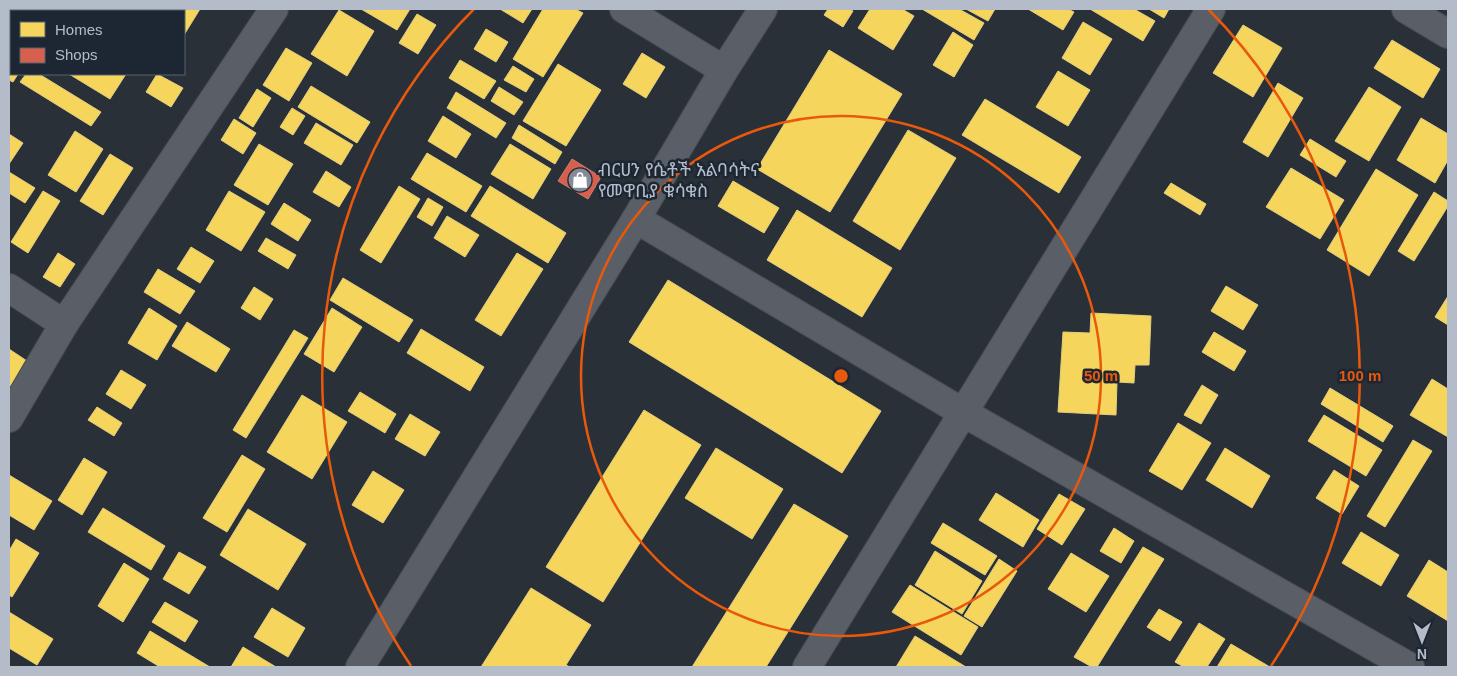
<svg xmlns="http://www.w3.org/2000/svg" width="1457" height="676" font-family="Arial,'Noto Sans Ethiopic',sans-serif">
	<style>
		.homes { fill: #f6d55c; stroke: #e2ce7d }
		.shops { fill: #d6604d; stroke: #cc7c72 }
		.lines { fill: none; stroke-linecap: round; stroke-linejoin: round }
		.minor-casing { stroke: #484c53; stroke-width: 30 }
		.minor { stroke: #5a5e66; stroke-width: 28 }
		.ring { fill: none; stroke: #e8590c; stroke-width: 2.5 }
		.labels { text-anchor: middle; stroke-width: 5; stroke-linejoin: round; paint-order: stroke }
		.poi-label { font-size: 18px; fill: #b4bcc9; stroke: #1d2633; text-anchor: start }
		.centre { fill: #e8590c; stroke: #1d2633; stroke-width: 2.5 }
		.ring-label { font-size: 15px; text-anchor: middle; font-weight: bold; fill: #e8590c; stroke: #1d2633; stroke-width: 5; stroke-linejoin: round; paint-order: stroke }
	</style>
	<rect width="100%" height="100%" fill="#2a3038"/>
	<g class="homes">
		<path d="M 15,9 L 42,9 L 46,11 L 14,11 Z"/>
		<path d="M 154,9 L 200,9 L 184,35 L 184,11 L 152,11 Z"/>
		<path d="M 361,9 L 410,9 L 397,30 Z"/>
		<path d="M 500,9 L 532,9 L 523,23 Z"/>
		<path d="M 543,9 L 575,9 L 583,13 L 543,77 L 513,59 Z"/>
		<path d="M 828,9 L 849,9 L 853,11 L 843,27 L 824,15 Z"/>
		<path d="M 870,9 L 902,9 L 914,16 L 893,50 L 858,28 Z"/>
		<path d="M 922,9 L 959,9 L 984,23 L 974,40 Z"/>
		<path d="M 966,9 L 995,9 L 988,21 Z"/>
		<path d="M 1028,9 L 1068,9 L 1074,12 L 1063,30 Z"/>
		<path d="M 1090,9 L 1134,9 L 1155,21 L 1143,41 Z"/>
		<path d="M 1149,9 L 1169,9 L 1164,18 Z"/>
		<path d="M 339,10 L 374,31 L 347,76 L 311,54 Z"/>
		<path d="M 417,14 L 436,25 L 418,54 L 399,43 Z"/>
		<path d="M 1083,22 L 1112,39 L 1090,75 L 1062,58 Z"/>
		<path d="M 1243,25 L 1282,48 L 1253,97 L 1213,73 Z"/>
		<path d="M 486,29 L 508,42 L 496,62 L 474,49 Z"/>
		<path d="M 953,32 L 973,45 L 954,77 L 933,65 Z"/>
		<path d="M 1392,40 L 1440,69 L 1423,98 L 1374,68 Z"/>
		<path d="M 286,48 L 312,63 L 289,101 L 263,85 Z"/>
		<path d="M 829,50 L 902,94 L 830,212 L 757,169 Z"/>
		<path d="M 642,53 L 665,67 L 646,98 L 623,84 Z"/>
		<path d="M 9,57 L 11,58 L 11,74 L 18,74 L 13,82 L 9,80 Z"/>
		<path d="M 460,60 L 496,81 L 484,99 L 449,78 Z"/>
		<path d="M 558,64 L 601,90 L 566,146 L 523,121 Z"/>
		<path d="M 513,66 L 534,79 L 526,92 L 504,80 Z"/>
		<path d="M 1058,71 L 1090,90 L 1068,126 L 1036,107 Z"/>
		<path d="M 26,74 L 39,74 L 101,112 L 91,126 L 20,82 Z"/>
		<path d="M 69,74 L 126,74 L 110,99 Z"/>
		<path d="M 157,74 L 183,88 L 171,107 L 146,92 Z"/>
		<path d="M 1278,83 L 1303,98 L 1268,157 L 1243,142 Z"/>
		<path d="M 311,86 L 370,122 L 357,143 L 298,107 Z"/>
		<path d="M 499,87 L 523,102 L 514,115 L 491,101 Z"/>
		<path d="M 1369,87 L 1401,107 L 1369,161 L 1335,141 Z"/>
		<path d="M 257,89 L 271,98 L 253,127 L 239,118 Z"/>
		<path d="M 456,92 L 506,123 L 496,138 L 447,108 Z"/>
		<path d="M 985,99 L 1081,157 L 1059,193 L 962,135 Z"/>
		<path d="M 292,108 L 305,116 L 293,135 L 280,127 Z"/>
		<path d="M 443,116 L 471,134 L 456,158 L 428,141 Z"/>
		<path d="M 1421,118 L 1448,134 L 1448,160 L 1435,183 L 1397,160 Z"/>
		<path d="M 234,119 L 256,133 L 243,154 L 221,140 Z"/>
		<path d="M 316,123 L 353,145 L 341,165 L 304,143 Z"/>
		<path d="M 519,125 L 562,152 L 555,164 L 512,138 Z"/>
		<path d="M 908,130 L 956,158 L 900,250 L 853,221 Z"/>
		<path d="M 75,131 L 103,149 L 76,192 L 48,175 Z"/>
		<path d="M 9,134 L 23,143 L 9,164 Z"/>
		<path d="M 1310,139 L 1346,161 L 1336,177 L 1300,155 Z"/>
		<path d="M 259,144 L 293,164 L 268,205 L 234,185 Z"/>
		<path d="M 510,144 L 551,169 L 533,199 L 491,174 Z"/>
		<path d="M 427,153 L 482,186 L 466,212 L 411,179 Z"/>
		<path d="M 110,154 L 133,168 L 103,215 L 80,201 Z"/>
		<path d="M 1291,168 L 1344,200 L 1320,239 L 1266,207 Z"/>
		<path d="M 1376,169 L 1418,195 L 1369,276 L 1327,250 Z"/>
		<path d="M 326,171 L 351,187 L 339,207 L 313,192 Z"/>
		<path d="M 9,172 L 35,188 L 25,203 L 9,193 Z"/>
		<path d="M 733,181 L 779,208 L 764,233 L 718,206 Z"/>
		<path d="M 1171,183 L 1206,204 L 1200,215 L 1164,193 Z"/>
		<path d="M 399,186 L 420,199 L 381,263 L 360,250 Z"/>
		<path d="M 490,186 L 566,233 L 548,263 L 471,216 Z"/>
		<path d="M 43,191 L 60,201 L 28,253 L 11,242 Z"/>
		<path d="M 229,191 L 265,212 L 241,251 L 206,230 Z"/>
		<path d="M 1434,192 L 1448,201 L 1448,206 L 1414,261 L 1398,251 Z"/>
		<path d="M 428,198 L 443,207 L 432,226 L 417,217 Z"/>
		<path d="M 284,203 L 311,220 L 298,241 L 271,224 Z"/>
		<path d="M 797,210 L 892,268 L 862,317 L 767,260 Z"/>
		<path d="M 447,216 L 479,235 L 465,257 L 434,238 Z"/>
		<path d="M 266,238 L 296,255 L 288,269 L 258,251 Z"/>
		<path d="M 191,247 L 214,261 L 200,283 L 177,269 Z"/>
		<path d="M 58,253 L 75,264 L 60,287 L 43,277 Z"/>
		<path d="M 517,253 L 543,269 L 501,336 L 475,320 Z"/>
		<path d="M 158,269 L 195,291 L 180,314 L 144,292 Z"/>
		<path d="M 343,278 L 413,320 L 399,342 L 330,300 Z"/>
		<path d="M 668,280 L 881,411 L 842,473 L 629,342 Z"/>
		<path d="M 1226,286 L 1258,305 L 1243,330 L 1211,311 Z"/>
		<path d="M 254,287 L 273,299 L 260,320 L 241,308 Z"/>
		<path d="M 1448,296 L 1448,325 L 1435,317 Z"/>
		<path d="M 149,308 L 177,326 L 157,360 L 128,343 Z"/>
		<path d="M 332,308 L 362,327 L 334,372 L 304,354 Z"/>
		<path d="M 1091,313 L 1151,316 L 1149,365 L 1135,365 L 1134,383 L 1117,382 L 1116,415 L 1058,412 L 1063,332 L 1090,333 Z"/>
		<path d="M 187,322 L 230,349 L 216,372 L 172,346 Z"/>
		<path d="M 421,329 L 484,367 L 470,391 L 407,353 Z"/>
		<path d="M 294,330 L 308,338 L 246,438 L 233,430 Z"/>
		<path d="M 1214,332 L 1246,351 L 1234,371 L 1202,352 Z"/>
		<path d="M 9,349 L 27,361 L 10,388 L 9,387 Z"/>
		<path d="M 121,370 L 146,385 L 131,409 L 106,394 Z"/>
		<path d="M 1432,379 L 1448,389 L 1448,437 L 1410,415 Z"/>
		<path d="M 1202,385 L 1218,395 L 1201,424 L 1184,415 Z"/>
		<path d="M 1330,388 L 1393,426 L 1383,442 L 1321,404 Z"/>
		<path d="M 360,392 L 396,414 L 385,433 L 348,411 Z"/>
		<path d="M 302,395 L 347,422 L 312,479 L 267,452 Z"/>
		<path d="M 97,407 L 122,423 L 114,436 L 88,420 Z"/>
		<path d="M 644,410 L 701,445 L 603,602 L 546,567 Z"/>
		<path d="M 410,414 L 440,432 L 425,456 L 395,439 Z"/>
		<path d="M 1324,415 L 1382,450 L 1366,476 L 1308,441 Z"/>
		<path d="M 1178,423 L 1211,443 L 1182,490 L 1149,471 Z"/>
		<path d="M 1413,440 L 1432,451 L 1385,527 L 1367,516 Z"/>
		<path d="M 716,448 L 783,489 L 752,539 L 685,498 Z"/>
		<path d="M 1225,448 L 1270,476 L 1252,508 L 1206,480 Z"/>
		<path d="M 242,455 L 265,469 L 227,532 L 203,518 Z"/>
		<path d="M 84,458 L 107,472 L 82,515 L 58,500 Z"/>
		<path d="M 1334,470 L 1359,486 L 1342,514 L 1316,498 Z"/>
		<path d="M 373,471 L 404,490 L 383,523 L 352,505 Z"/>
		<path d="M 9,475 L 52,501 L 34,530 L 9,515 Z"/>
		<path d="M 996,493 L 1039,520 L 1023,547 L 979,520 Z"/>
		<path d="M 1059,494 L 1085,509 L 1062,545 L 1037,529 Z"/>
		<path d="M 794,504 L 848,536 L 766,667 L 692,667 Z"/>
		<path d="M 103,508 L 165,546 L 151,570 L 88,532 Z"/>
		<path d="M 248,509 L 306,544 L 278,590 L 220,555 Z"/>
		<path d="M 943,523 L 997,556 L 985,575 L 931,543 Z"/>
		<path d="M 1114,528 L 1134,541 L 1121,563 L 1100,551 Z"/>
		<path d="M 1361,532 L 1399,555 L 1381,586 L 1342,563 Z"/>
		<path d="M 16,539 L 39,553 L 12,597 L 9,595 L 9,551 Z"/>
		<path d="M 1143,547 L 1164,559 L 1097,667 L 1092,667 L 1074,657 Z"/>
		<path d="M 935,551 L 982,581 L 962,614 L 915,585 Z"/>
		<path d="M 179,552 L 206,567 L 189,594 L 163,579 Z"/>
		<path d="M 1071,553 L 1109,576 L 1086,612 L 1048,589 Z"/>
		<path d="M 999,559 L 1017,571 L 982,627 L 964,616 Z"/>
		<path d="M 1429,560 L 1448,572 L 1448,621 L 1407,596 Z"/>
		<path d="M 124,563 L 149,579 L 123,622 L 98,606 Z"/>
		<path d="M 910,585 L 978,627 L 961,655 L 892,612 Z"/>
		<path d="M 531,588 L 591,625 L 566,665 L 570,667 L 481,667 Z"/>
		<path d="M 165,602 L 198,621 L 185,642 L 152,622 Z"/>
		<path d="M 272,608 L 305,628 L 288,657 L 254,637 Z"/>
		<path d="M 1159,609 L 1182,622 L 1170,641 L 1147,627 Z"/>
		<path d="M 9,612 L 53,639 L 37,665 L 9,648 Z"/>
		<path d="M 1199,623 L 1225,639 L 1207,667 L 1184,667 L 1175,662 Z"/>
		<path d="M 150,631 L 210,667 L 160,667 L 137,653 Z"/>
		<path d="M 915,636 L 966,667 L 896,667 Z"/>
		<path d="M 1231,644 L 1270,667 L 1217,667 Z"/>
		<path d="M 243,647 L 276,667 L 231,667 Z"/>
	</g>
	<path class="shops" d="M 572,159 L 601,177 L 588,199 L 558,181 Z"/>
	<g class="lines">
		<defs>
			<g id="minor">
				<path d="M 624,9 L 724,70"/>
				<path d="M 1406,9 L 1448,34"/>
				<path d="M 636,219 L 964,413 L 1410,667"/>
				<path d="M 9,288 L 64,324"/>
				<path d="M 9,418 L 64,324 L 274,9"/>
				<path d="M 360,667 L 636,219 L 724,70 L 763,9"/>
				<path d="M 807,667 L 1211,9"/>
			</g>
		</defs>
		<use href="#minor" class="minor-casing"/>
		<use href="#minor" class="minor"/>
	</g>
	<g class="ring">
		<circle cx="841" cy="376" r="260"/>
		<path d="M411 666A519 519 0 0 1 474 9M1208 9A519 519 0 0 1 1271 666"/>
	</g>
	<defs>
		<symbol id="shop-disc" viewBox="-11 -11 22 22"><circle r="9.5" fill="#848b96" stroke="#1d2633"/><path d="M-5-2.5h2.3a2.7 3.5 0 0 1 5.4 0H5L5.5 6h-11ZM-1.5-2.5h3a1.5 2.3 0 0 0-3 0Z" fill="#fff"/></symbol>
	</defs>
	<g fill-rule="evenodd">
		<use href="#shop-disc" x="566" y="166" width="28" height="28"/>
	</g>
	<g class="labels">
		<g class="poi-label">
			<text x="598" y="176">ብርሀን የሴቶች አልባሳትና<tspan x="598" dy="21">የመዋቢያ ቁሳቁስ</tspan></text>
		</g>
	</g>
	<circle cx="841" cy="376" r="8" class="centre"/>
	<g class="ring-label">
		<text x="1101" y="381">50 m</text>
		<text x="1360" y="381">100 m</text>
	</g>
	<rect width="1457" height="676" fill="none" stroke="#b4bcc9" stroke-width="20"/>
	<rect x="10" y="10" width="175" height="65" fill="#1d2633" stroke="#59626f"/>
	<rect x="20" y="22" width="25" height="15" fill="#f6d55c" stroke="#59626f"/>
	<text x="55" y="35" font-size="15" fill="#b4bcc9">Homes</text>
	<rect x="20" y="48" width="25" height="15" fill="#d6604d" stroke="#59626f"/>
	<text x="55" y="60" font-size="15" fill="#b4bcc9">Shops</text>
	<g transform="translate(1422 641) rotate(180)" stroke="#1d2633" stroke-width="4" paint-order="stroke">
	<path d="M0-4L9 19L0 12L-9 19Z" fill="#b4bcc9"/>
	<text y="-8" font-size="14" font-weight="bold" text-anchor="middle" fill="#b4bcc9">N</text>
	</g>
</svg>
